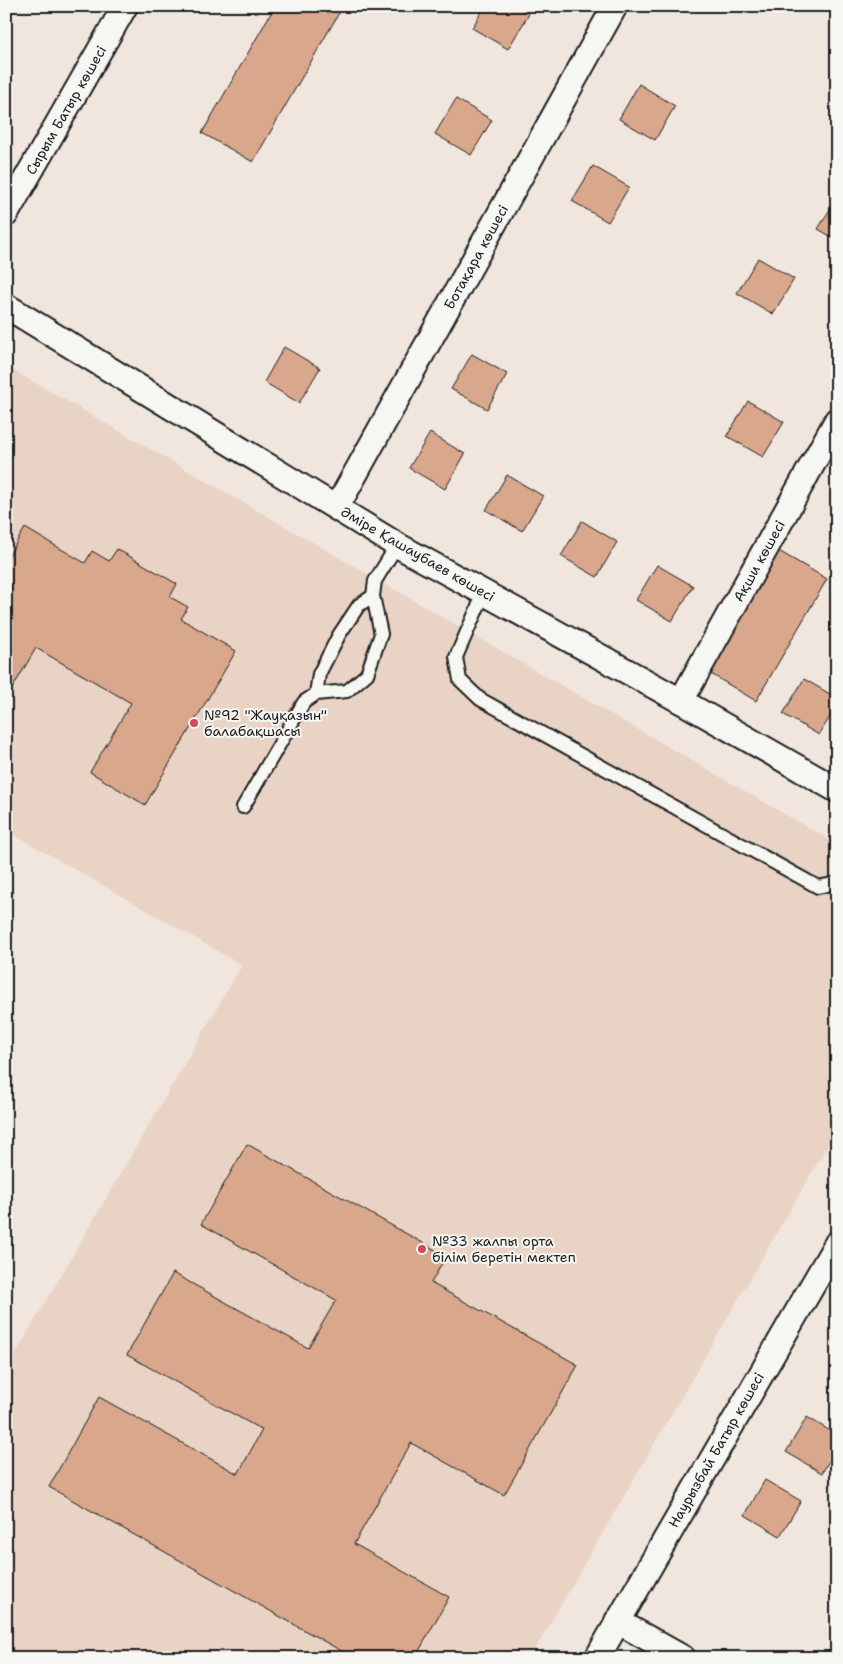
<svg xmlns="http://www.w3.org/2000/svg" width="843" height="1664" font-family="'Shantell Sans',sans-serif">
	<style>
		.built { fill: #e9d3c5 }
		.building { fill: #d9a78c; stroke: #1c1c1c }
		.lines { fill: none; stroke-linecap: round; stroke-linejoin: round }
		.service-casing { stroke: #1c1c1c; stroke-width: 16 }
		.minor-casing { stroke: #1c1c1c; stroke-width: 28 }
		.service { stroke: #f6f6f2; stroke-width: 12 }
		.minor { stroke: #f6f6f2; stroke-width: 24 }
		.poi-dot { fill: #d1495b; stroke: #f6f6f2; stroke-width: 2 }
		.labels { text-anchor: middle; stroke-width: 4; stroke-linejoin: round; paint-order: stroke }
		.street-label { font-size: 14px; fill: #1c1c1c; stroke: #f6f6f2 }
		.poi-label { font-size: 14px; fill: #1c1c1c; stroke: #f6f6f2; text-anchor: start }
	</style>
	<rect width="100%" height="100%" fill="#f0e6de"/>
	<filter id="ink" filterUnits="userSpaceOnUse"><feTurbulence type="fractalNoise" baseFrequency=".02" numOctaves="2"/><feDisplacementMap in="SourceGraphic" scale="10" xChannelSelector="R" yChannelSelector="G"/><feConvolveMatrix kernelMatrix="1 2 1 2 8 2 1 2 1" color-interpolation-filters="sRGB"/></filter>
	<g filter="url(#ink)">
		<path class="built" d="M 6,366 L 837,844 L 837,1129 L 530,1658 L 6,1658 L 6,1370 L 242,965 L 6,830 Z"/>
		<g class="building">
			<path d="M 275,6 L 343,6 L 253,162 L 202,133 Z"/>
			<path d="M 485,6 L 516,6 L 529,14 L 508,49 L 472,28 Z"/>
			<path d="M 639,84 L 675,106 L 655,140 L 619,119 Z"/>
			<path d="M 456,99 L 492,120 L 471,155 L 435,134 Z"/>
			<path d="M 593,166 L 629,187 L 608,222 L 572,201 Z"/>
			<path d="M 837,198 L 837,240 L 818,229 Z"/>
			<path d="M 758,258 L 794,279 L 773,314 L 737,293 Z"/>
			<path d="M 284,347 L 320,368 L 299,403 L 264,382 Z"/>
			<path d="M 472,354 L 507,374 L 487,409 L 451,389 Z"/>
			<path d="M 748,401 L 784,422 L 763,457 L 727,436 Z"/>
			<path d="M 430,433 L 465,454 L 445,489 L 409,468 Z"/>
			<path d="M 507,475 L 543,496 L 522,531 L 486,510 Z"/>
			<path d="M 582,521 L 617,542 L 597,577 L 561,556 Z"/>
			<path d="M 25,528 L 85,563 L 92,551 L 109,561 L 117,549 L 177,584 L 170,597 L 188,607 L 181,619 L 236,651 L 145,805 L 90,772 L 131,703 L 36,648 L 6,699 L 6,560 Z"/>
			<path d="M 777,550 L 827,579 L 756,701 L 706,671 Z"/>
			<path d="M 657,565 L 693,586 L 672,621 L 636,600 Z"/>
			<path d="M 804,679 L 837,698 L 837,705 L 819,735 L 783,714 Z"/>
			<path d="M 247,1144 L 446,1256 L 431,1283 L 578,1365 L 504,1495 L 411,1443 L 354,1544 L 449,1597 L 415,1658 L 354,1658 L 49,1487 L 99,1397 L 238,1474 L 262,1430 L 127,1355 L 173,1273 L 308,1348 L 336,1300 L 201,1224 Z"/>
			<path d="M 807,1417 L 837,1435 L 837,1447 L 822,1473 L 786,1452 Z"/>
			<path d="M 765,1480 L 801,1501 L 780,1536 L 745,1515 Z"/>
		</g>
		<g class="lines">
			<defs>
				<g id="service">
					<path d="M 484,593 L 456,657 L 460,680 L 480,699 L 818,887 L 837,883"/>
					<path d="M 373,596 L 375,581 L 397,545"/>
					<path d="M 243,807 L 304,702 L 316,694 L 347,691 L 367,674 L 381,634 L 373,596 L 359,605 L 339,635 L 319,674 L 316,694"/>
				</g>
				<g id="minor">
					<path d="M 6,214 L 125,6"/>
					<path d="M 6,306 L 397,545 L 681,701 L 837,790"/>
					<path d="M 337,507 L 615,6"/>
					<path d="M 681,701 L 837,420"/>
					<path d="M 617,1621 L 683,1658"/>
					<path d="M 597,1658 L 837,1243"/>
				</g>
			</defs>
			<use href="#service" class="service-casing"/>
			<use href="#minor" class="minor-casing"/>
			<use href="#service" class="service"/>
			<use href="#minor" class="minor"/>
		</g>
	</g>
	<g class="poi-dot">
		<circle cx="194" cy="723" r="5"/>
		<circle cx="422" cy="1249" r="5"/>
	</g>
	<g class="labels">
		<g class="street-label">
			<text transform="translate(66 110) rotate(-60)" y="5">Сырым Батыр көшесі</text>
			<text transform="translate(476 257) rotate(-61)" y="5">Ботақара көшесі</text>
			<text transform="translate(418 554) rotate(30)" y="5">Әміре Қашаубаев көшесі</text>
			<text transform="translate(759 561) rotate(-61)" y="5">Ақши көшесі</text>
			<text transform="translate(716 1450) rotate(-60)" y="5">Наурызбай Батыр көшесі</text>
		</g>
		<g class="poi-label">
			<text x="204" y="720">№92 "Жауқазын"<tspan x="204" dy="16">балабақшасы</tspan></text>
			<text x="432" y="1246">№33 жалпы орта<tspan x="432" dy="16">білім беретін мектеп</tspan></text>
		</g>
	</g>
	<rect width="843" height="1664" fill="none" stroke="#f6f6f2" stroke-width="25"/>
	<rect x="12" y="12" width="818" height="1639" fill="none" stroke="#1c1c1c" stroke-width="2" filter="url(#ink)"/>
</svg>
